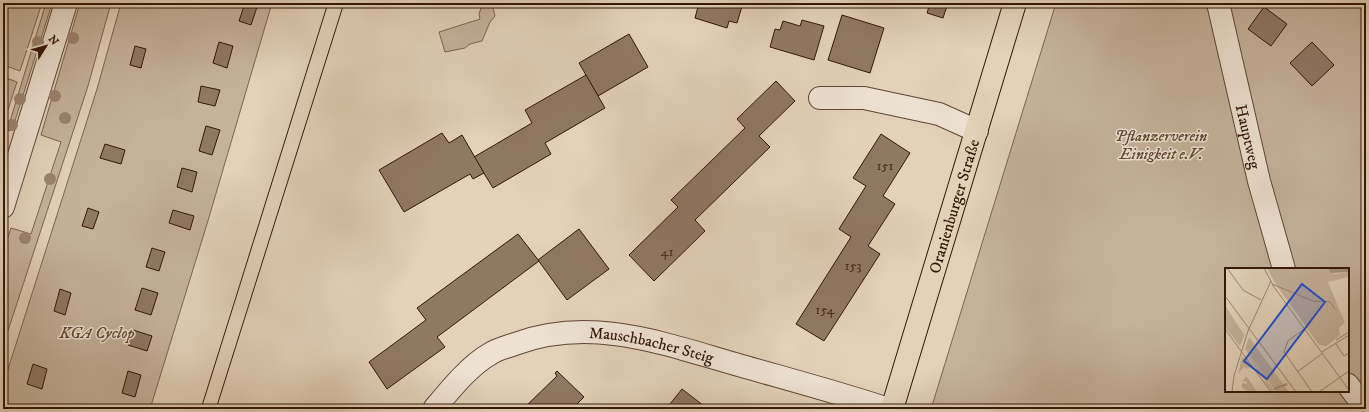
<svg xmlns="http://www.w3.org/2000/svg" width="1369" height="412" font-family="'IM FELL DW Pica',serif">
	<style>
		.green { fill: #c5b29b; stroke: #7c6451; fill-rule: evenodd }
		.building { fill: #8f7864; stroke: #341607 }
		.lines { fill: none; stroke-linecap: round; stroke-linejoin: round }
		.minor-casing { stroke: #604534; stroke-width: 24 }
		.major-casing { stroke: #341607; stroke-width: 24 }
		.minor { stroke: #ede2d2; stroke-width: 22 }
		.major { stroke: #e3d2b9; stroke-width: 22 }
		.tram { stroke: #341607; stroke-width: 1 }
		.tree { fill: #9b846f }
		.labels { text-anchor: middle; stroke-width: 3; stroke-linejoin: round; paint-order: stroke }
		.number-label { font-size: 14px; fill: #4b2e1e }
		.park-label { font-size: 16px; font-style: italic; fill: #604533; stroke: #ede2d2 }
		.street-label { font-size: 16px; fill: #341607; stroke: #ede2d2 }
		.inset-river { fill: none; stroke: #a8927c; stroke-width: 2 }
		.inset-road { fill: none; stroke: #9d8772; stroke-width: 1 }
		.view { fill: #1d4ed8; fill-opacity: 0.15; stroke: #1d4ed8; stroke-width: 2 }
		.inset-edge { fill: none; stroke: #341607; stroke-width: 2 }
	</style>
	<rect width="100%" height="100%" fill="#e3d2b9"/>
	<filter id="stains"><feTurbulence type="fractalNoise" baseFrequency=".005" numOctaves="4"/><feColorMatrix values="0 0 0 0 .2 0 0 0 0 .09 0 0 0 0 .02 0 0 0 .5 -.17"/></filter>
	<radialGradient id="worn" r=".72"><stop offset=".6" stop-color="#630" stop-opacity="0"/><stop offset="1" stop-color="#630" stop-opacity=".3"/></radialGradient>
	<g class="green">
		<path d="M 3,3 L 40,3 L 41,6 L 20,71 L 9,67 L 3,70 Z"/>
		<path d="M 46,3 L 51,3 L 50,10 L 12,130 L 7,131 Z"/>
		<path d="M 80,3 L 111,3 L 88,86 L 3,346 L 3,252 L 11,228 L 31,234 L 61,142 L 41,135 Z"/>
		<path d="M 121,3 L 272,3 L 207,224 L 150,409 L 3,409 L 3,385 L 97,89 Z"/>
		<path d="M 1056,3 L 1366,3 L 1366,409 L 931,409 ZM 1226,269 L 1348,269 L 1348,391 L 1226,391 Z"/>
		<path d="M 489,6 L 493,8 L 495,16 L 490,22 L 482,41 L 470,44 L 465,48 L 445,52 L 439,32 L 480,19 L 479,14 L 481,8 Z"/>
		<path d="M 9,79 L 17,82 L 3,125 L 3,82 Z"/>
	</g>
	<g class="building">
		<path d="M 245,3 L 257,7 L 251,25 L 239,21 Z"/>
		<path d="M 699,3 L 743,3 L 737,23 L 729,21 L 727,28 L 695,18 Z"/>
		<path d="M 930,3 L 948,3 L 943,18 L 927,13 Z"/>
		<path d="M 1264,7 L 1287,24 L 1271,46 L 1248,29 Z"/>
		<path d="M 842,15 L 884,28 L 870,73 L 828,60 Z"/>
		<path d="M 802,20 L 824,26 L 814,60 L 770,47 L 775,29 L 780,30 L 783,21 L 800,26 Z"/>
		<path d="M 629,34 L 648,67 L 598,96 L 579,63 Z"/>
		<path d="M 219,42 L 233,46 L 227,68 L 213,63 Z"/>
		<path d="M 1312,42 L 1334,65 L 1312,86 L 1290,63 Z"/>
		<path d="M 135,46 L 146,49 L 141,68 L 130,65 Z"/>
		<path d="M 586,75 L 605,108 L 545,143 L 551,154 L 493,188 L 474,157 L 532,123 L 525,110 Z"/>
		<path d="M 776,81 L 795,101 L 759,136 L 770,147 L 695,220 L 705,231 L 654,281 L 629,255 L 678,207 L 671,200 L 745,128 L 737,119 Z"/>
		<path d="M 201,86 L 220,90 L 215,106 L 198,102 Z"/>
		<path d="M 206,126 L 220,130 L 212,155 L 199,151 Z"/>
		<path d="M 442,133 L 449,143 L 462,135 L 484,173 L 473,179 L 470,174 L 404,212 L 379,170 Z"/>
		<path d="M 881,134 L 910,153 L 883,196 L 895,204 L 868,246 L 880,254 L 824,341 L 796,324 L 851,237 L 839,229 L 866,186 L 853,178 Z"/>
		<path d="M 105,144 L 125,150 L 121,164 L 100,158 Z"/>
		<path d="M 182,168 L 197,172 L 192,192 L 177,187 Z"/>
		<path d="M 88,208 L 99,212 L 93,229 L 82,226 Z"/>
		<path d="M 173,210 L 194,216 L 190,230 L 169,223 Z"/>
		<path d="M 579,229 L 609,269 L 567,300 L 538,260 Z"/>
		<path d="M 518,234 L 539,261 L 437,337 L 445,347 L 387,389 L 369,362 L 426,320 L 417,308 Z"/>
		<path d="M 152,248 L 165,252 L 159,271 L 146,267 Z"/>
		<path d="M 142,288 L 158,293 L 151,315 L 135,310 Z"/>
		<path d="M 60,289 L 71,293 L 65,315 L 54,311 Z"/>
		<path d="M 133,330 L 152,336 L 147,351 L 128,345 Z"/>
		<path d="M 33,364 L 47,369 L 42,389 L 27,384 Z"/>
		<path d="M 128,371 L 141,375 L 135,397 L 122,393 Z"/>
		<path d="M 557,371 L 584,397 L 572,409 L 523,409 L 557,376 L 555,373 Z"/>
		<path d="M 682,389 L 708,409 L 666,409 Z"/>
	</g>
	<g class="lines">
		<defs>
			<g id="minor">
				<path id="s1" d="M 1218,3 L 1259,181 L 1284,269"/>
				<path d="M 820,98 L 864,98 L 939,114 L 977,131"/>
				<path d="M 3,207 L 66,3"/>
				<path d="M 1348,385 L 1366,409"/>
				<path id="s2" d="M 434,409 C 449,391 470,365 490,354 C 497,349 507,347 515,344 C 593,315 667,345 742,366 C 791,380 840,393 888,409"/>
			</g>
			<g id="major">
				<path id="s3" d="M 892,409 L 1015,3"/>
			</g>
		</defs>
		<use href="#minor" class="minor-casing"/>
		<use href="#major" class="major-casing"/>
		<use href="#minor" class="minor"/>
		<use href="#major" class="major"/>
		<g class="tram">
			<path d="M 201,409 L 328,3"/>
			<path d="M 216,409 L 344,3"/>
		</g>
	</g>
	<g class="tree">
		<circle cx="73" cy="38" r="6"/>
		<circle cx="38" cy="42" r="6"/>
		<circle cx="55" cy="96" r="6"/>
		<circle cx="20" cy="99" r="6"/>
		<circle cx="65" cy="118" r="6"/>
		<circle cx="12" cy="125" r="6"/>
		<circle cx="50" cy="179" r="6"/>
		<circle cx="25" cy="238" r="6"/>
	</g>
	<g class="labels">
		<g class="number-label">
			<text x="885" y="170">151</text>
			<text x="667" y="256">41</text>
			<text x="853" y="270">153</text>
			<text x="825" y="314">154</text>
		</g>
		<g class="park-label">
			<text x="1161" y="141">Pflanzerverein<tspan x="1161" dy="18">Einigkeit e.V.</tspan></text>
			<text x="97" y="338">KGA Cyclop</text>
		</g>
		<g class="street-label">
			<text dy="6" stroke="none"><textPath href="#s1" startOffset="137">Hauptweg</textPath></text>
			<text dy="6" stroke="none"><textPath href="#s3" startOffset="212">Oranienburger Straße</textPath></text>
			<text dy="6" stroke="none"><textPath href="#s2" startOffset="245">Mauschbacher Steig</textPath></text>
		</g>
	</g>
	<g transform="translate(1225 268)">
		<rect width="124" height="124" fill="#e3d2b9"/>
		<path d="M 42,0 L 102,0 L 109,6 L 124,4 L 124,9 L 103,14 L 120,55 L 114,60 L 115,67 L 101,78 L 94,77 L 50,15 ZM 0,37 L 19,67 L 21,63 L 15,78 L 0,59 ZM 24,69 L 64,124 L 51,124 L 49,121 L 20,81 ZM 19,82 L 27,92 L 50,124 L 47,124 ZM 17,89 L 21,90 L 26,98 L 23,101 L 24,95 L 22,101 L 19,99 L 13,106 ZM 21,108 L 31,122 L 29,124 L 21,124 L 22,121 L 20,122 L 17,119 L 17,115 L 22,116 L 21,113 L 17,114 Z" fill="#c5b29b"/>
		<path d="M 102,0 L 124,0 L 124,4 L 106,5 Z" fill="#a8927c"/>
		<path class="inset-river" d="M 49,121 L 62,116"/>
		<path class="inset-road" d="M 2,0 L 18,22 L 36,32M 39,0 L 49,19 L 124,122M 47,16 L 88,33 L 105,34 L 110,41M 0,28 L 71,124M 0,61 L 46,124M 79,61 L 63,73 L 59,84 L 87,124M 111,72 L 124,64M 111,76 L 119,88 L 124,85M 97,84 L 124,67M 72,104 L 98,85M 7,124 L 9,108 L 23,63 L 46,13M 94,124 L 124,103"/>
		<path class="view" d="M 77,16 L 100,34 L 42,111 L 19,93 Z"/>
		<rect width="124" height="124" class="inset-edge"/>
	</g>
	<rect width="1369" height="412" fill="none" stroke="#e3d2b9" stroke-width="16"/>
	<rect x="4" y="4" width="1361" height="404" fill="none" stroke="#341607" stroke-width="2"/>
	<rect x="8" y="8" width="1353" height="396" fill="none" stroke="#341607"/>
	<g transform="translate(46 46) rotate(53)" stroke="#ede2d2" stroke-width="3" paint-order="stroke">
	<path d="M0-3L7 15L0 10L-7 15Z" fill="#341607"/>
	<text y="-6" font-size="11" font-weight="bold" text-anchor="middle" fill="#341607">N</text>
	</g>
	<rect width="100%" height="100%" filter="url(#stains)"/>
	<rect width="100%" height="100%" fill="url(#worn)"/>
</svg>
